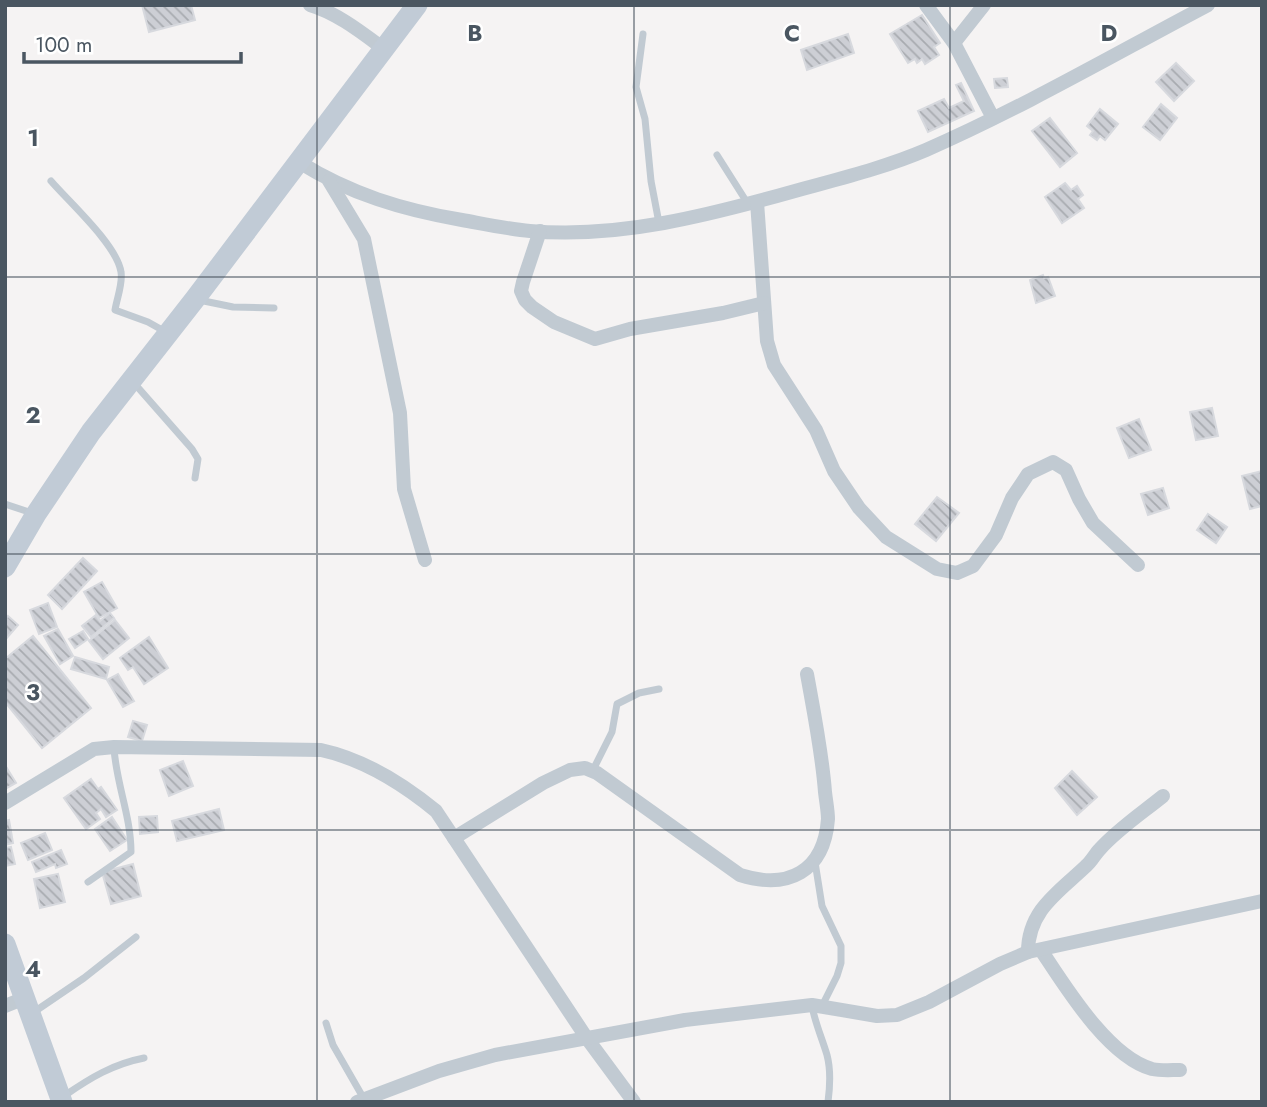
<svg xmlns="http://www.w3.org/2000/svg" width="1267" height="1107" font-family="Jost,sans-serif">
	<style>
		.building { fill: url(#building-back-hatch); stroke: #d7d9de; stroke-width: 2 }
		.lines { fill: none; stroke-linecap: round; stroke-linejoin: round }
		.lane { stroke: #c1cad2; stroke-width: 7 }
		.street { stroke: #c1cad2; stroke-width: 14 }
		.secondary { stroke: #c1cbd6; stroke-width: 21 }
		.grid { fill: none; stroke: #4a5661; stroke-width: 2; stroke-opacity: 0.55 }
		.grid-label { font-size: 23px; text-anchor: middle; font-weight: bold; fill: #4a5661; stroke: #fff; stroke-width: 5; stroke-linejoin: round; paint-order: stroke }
	</style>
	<defs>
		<pattern id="building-back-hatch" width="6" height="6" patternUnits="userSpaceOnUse" patternTransform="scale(1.75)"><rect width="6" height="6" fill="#cdcfd5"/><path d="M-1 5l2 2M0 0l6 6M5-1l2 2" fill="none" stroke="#a8abb0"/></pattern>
	</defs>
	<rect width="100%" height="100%" fill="#f5f3f3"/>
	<g class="building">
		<path d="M 142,5 L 191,5 L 195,20 L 149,32 Z"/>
		<path d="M 922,15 L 940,43 L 934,47 L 939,55 L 925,64 L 922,59 L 917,63 L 915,59 L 908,63 L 890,34 Z"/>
		<path d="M 848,34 L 854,53 L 807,70 L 801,50 Z"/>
		<path d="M 1176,63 L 1194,81 L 1174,101 L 1156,82 Z"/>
		<path d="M 1007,78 L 1008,87 L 995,88 L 994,79 Z"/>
		<path d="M 961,83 L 974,111 L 928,132 L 918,111 L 944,99 L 949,108 L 964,101 L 956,85 Z"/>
		<path d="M 1161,104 L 1177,118 L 1160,140 L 1143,127 Z"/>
		<path d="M 1100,109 L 1118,124 L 1105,140 L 1100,136 L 1097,140 L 1090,135 L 1093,131 L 1087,126 Z"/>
		<path d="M 1050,118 L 1077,153 L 1060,167 L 1032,131 Z"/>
		<path d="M 1065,183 L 1071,190 L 1077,186 L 1083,195 L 1078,199 L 1084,208 L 1062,223 L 1045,197 Z"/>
		<path d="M 1043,275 L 1044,278 L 1048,277 L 1055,296 L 1036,303 L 1030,280 Z"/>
		<path d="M 1212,408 L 1218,436 L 1196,440 L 1190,412 Z"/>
		<path d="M 1139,419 L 1151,450 L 1129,458 L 1117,428 Z"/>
		<path d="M 1262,471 L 1262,506 L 1250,509 L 1242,476 Z"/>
		<path d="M 1163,488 L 1169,508 L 1148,515 L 1141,494 Z"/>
		<path d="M 937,497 L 959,513 L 936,541 L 915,524 Z"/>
		<path d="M 1208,514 L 1227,527 L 1216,543 L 1197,530 Z"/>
		<path d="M 83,558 L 97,571 L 62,609 L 48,595 Z"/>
		<path d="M 102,582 L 117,608 L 99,618 L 84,592 Z"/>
		<path d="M 48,603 L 57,627 L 39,634 L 30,610 Z"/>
		<path d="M 110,613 L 114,618 L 91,637 L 82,626 L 96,615 L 100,621 Z"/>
		<path d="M 8,616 L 18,625 L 5,640 L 5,619 Z"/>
		<path d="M 115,620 L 129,638 L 103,659 L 89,641 Z"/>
		<path d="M 58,629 L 73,656 L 60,664 L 44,636 Z"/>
		<path d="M 83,631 L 88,639 L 75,648 L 69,639 Z"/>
		<path d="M 33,636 L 91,708 L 42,748 L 5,702 L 5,659 Z"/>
		<path d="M 149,637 L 168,668 L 144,684 L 133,667 L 128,670 L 120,658 Z"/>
		<path d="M 75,657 L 109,667 L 106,679 L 71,669 Z"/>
		<path d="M 118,674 L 134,701 L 123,707 L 107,680 Z"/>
		<path d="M 133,721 L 147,725 L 142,741 L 128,737 Z"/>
		<path d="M 183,761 L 193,786 L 169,796 L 160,770 Z"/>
		<path d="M 5,765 L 16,783 L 5,789 Z"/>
		<path d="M 1072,771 L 1097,797 L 1077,815 L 1055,788 Z"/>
		<path d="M 91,779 L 98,789 L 101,787 L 117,810 L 106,817 L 101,809 L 96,813 L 100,819 L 86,829 L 64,798 Z"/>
		<path d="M 219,809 L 224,830 L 177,841 L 172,821 Z"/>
		<path d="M 157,816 L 158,832 L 140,834 L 139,817 Z"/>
		<path d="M 112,817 L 127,840 L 110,851 L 95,829 Z"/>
		<path d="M 9,820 L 13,843 L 5,845 L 5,821 Z"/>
		<path d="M 45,833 L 52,850 L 28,860 L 21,843 Z"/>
		<path d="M 11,847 L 15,864 L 5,866 L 5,848 Z"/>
		<path d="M 61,850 L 67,864 L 56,868 L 55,864 L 36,872 L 32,862 Z"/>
		<path d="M 133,864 L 141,896 L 111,904 L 102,872 Z"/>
		<path d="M 58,874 L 65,902 L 40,908 L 34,879 Z"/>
	</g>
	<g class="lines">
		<g class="lane">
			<path d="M 643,34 L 636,87 L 645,119 L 651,181 L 659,223"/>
			<path d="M 717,155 L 748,204"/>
			<path d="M 51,181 C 69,202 117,245 121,272 C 123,283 117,298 115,310 L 148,322 L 164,331"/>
			<path d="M 199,300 L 233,307 L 274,308"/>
			<path d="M 134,383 L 192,449 L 198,459 L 195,478"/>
			<path d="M 5,504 L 32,513"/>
			<path d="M 593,770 L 612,732 L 617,704 L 639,693 L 659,689"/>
			<path d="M 815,862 L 822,906 L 841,946 L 841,963 L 837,976 L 822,1006"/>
			<path d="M 88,882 L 131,852 C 131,816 116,783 114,748"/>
			<path d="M 812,1006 C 815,1023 822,1038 827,1055 C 831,1070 830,1087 828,1102"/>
			<path d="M 34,1012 L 84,978 L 136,937"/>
			<path d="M 326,1023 L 333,1045 L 364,1099"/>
			<path d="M 64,1096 C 90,1078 113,1064 144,1058"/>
		</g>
		<g class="street">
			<path d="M 310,5 C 337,13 361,32 384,49"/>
			<path d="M 926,5 L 954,43 L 993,118"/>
			<path d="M 954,43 L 984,5"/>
			<path d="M 299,162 C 350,194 403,210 462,220 C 484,224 507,229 530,231 C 618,239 710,215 795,191 C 838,179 884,168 926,150 C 1022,108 1115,54 1208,5"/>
			<path d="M 329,181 L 364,239 L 400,413 L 404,489 L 425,560"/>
			<path d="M 757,202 L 767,341 L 774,365 L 816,430 L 834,471 L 859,508 L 886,537 L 937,569 L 957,573 L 973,566 L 996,535 L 1012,498 L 1028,474 L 1053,462 L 1066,470 L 1079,499 L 1093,523 L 1138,565"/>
			<path d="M 540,231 L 523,282 L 521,291 L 525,300 L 532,307 L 554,322 L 595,339 L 630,329 L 723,313 L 764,303"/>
			<path d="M 5,803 L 94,749 L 114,747 L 321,750 C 363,759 403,784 436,811 L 586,1037 L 634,1102"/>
			<path d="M 454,838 L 543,783 L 570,770 L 585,768 L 597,773 L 740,875 C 788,890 824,872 828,819 C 828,811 826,801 825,792 C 822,752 814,713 807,674"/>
			<path d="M 1041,950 C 1065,986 1108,1057 1152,1069 C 1161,1071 1171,1070 1180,1070"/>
			<path d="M 1028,952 C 1028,910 1059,892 1086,866 C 1092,861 1095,854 1100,849 C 1118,829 1142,813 1163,796"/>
			<path d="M 5,1006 L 25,998"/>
			<path d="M 357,1102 L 439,1071 L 495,1055 L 685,1020 L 812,1005 L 877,1016 L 897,1015 L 929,1002 L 1000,964 L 1028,952 L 1262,901"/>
		</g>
		<g class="secondary">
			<path d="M 5,567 L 36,514 L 91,432 L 195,299 L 417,5"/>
			<path d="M 5,944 L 62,1102"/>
		</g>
	</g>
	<path class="grid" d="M 317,5 L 317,1102M 634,5 L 634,1102M 950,5 L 950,1102M 5,277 L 1262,277M 5,554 L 1262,554M 5,830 L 1262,830"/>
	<g class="grid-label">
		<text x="475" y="41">B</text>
		<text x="792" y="41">C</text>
		<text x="1109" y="41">D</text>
		<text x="33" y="146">1</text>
		<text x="33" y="423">2</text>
		<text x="33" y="700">3</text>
		<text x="33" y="977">4</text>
	</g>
	<rect width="1267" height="1107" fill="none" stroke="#4a5661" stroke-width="14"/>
	<path d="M24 52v10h217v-10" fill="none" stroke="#4a5661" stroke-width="3.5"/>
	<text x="35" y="52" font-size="21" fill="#4a5661" stroke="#ffffff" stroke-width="5" paint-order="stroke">100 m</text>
</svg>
